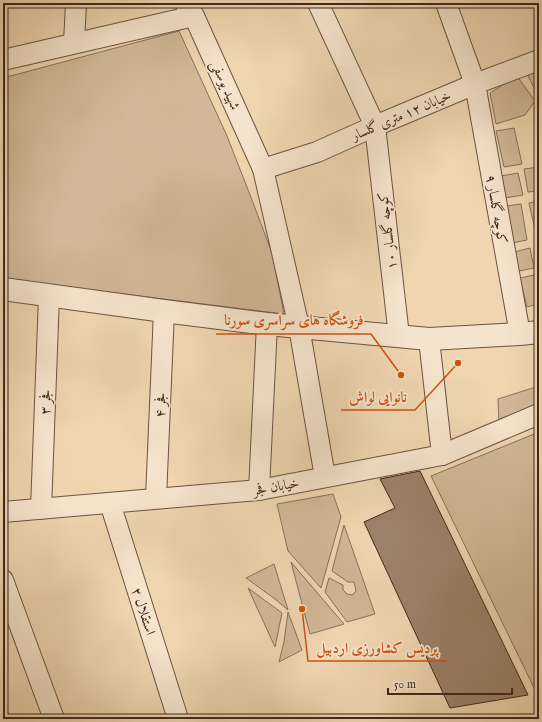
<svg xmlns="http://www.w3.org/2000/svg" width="542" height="722" font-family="'IM FELL English',Amiri,serif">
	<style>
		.green { fill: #d1b898; stroke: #88705a }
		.building { fill: #9b826a; stroke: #40271d }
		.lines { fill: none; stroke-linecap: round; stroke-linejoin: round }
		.minor-casing { stroke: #6c5342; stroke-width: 22 }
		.tertiary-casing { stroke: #6c5342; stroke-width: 24 }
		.minor { stroke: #f5e4cc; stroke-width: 20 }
		.tertiary { stroke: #f5e4cc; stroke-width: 22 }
		.labels { text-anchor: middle; stroke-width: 3.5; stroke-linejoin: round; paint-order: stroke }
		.street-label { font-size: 14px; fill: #40271d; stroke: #f5e4cc }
		.leader { fill: none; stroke: #cf520f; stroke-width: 1.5 }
		.callout-dot { fill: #cf520f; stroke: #f5e4cc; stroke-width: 1.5 }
		.callout-label { font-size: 15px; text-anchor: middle; font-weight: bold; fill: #cf520f; stroke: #f5e4cc; stroke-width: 3.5; stroke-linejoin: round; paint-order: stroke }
	</style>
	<rect width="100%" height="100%" fill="#efd6b1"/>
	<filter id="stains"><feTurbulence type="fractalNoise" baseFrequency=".005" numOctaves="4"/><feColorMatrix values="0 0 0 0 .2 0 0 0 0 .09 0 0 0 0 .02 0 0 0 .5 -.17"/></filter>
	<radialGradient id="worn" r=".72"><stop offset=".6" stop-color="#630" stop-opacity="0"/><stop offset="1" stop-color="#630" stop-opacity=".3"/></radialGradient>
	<g class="green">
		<path d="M 179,31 L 227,136 L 247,187 L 272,253 L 284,314 L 3,279 L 3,78 Z"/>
		<path d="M 539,66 L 539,98 L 527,74 Z"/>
		<path d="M 517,76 L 535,101 L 525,115 L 496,124 L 490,93 Z"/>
		<path d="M 514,128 L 522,164 L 504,167 L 496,131 Z"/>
		<path d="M 539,167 L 539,183 L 537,184 L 537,191 L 528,192 L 524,169 Z"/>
		<path d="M 518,173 L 523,195 L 505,198 L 501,176 Z"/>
		<path d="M 539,201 L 539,234 L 536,234 L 529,203 Z"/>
		<path d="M 521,204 L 527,240 L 512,243 L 506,206 Z"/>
		<path d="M 530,248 L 534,268 L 519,271 L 514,252 Z"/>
		<path d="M 534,275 L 539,296 L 539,304 L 527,307 L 520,278 Z"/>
		<path d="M 539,386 L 539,408 L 499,425 L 498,399 Z"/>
		<path d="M 539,432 L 539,698 L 431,476 Z"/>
		<path d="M 333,494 L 341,517 L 321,588 L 288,551 L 277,504 Z"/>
		<path d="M 344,525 L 375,614 L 347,622 L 325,592 L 329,578 L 343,585 L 343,590 L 347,594 L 352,595 L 356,591 L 354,582 L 348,582 L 332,571 Z"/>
		<path d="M 291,562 L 344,624 L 310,634 Z"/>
		<path d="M 274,564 L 288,610 L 275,599 L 246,578 Z"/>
		<path d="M 248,588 L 282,613 L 275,647 Z"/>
		<path d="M 288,612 L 302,650 L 279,662 L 284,642 Z"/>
	</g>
	<path class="building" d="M 420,471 L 528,695 L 450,708 L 364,522 L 395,508 L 380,479 Z"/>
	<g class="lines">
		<defs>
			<g id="minor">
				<path d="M 185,3 L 194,16 L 263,169 L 299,327 L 325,477"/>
				<path d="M 318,3 L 375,126 L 399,336"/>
				<path d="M 446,3 L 475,84 L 520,334"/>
				<path d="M 74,43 L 76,3"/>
				<path d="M 3,60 L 194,16"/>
				<path d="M 263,169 L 317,152 L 375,126 L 475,84 L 539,60"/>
				<path d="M 429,339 L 442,455"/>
				<path d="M 259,490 L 267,324"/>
				<path d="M 156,498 L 164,311"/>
				<path d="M 110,503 L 178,719"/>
				<path d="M 41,509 L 49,296"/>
				<path d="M 3,512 L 259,490 L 442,455 L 539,414"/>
				<path d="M 3,580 L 54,719"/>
			</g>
			<path id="tertiary" d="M 3,289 L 164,311 L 267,324 L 429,339 L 520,334 L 539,332"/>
		</defs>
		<use href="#minor" class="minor-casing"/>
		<use href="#tertiary" class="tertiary-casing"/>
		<use href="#minor" class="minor"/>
		<use href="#tertiary" class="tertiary"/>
	</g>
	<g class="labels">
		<g class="street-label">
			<text transform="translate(226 85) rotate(66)" y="5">شهید یوسفی</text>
			<text transform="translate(401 115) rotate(-23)" y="5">خیابان ۱۲ متری گلسار</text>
			<text transform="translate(497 209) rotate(80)" y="5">کوچه گلسار ۹</text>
			<text transform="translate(387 231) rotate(-97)" y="5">کوچه گلسار ۱۰</text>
			<text transform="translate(45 402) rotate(-88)" y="5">فجر ۳</text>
			<text transform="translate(160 405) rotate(-88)" y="5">فجر ۴</text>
			<text transform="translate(276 486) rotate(-10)" y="5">خیابان فجر</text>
			<text transform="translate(144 611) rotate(72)" y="5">استقلال ۲</text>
		</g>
	</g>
	<path class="leader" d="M401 375L371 334H216M458 363L415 410H341M302 609L308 661H446"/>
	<g class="callout-dot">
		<circle cx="401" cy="375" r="4"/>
		<circle cx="458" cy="363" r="4"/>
		<circle cx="302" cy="609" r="4"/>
	</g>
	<g class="callout-label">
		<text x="294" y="325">فروشگاه های سراسری سورنا</text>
		<text x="378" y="402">نانوایی لواش</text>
		<text x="377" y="653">پردیس کشاورزی اردبیل</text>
	</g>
	<rect width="542" height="722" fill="none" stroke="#efd6b1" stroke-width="16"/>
	<rect x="4" y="4" width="534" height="714" fill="none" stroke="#40271d" stroke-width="2"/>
	<rect x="8" y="8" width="526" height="706" fill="none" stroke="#40271d"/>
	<path d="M388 688v6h124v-6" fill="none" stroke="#40271d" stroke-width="2"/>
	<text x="394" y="688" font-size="12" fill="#40271d" stroke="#f5e4cc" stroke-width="3" paint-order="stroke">50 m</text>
	<rect width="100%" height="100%" filter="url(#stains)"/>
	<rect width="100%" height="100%" fill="url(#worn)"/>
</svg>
